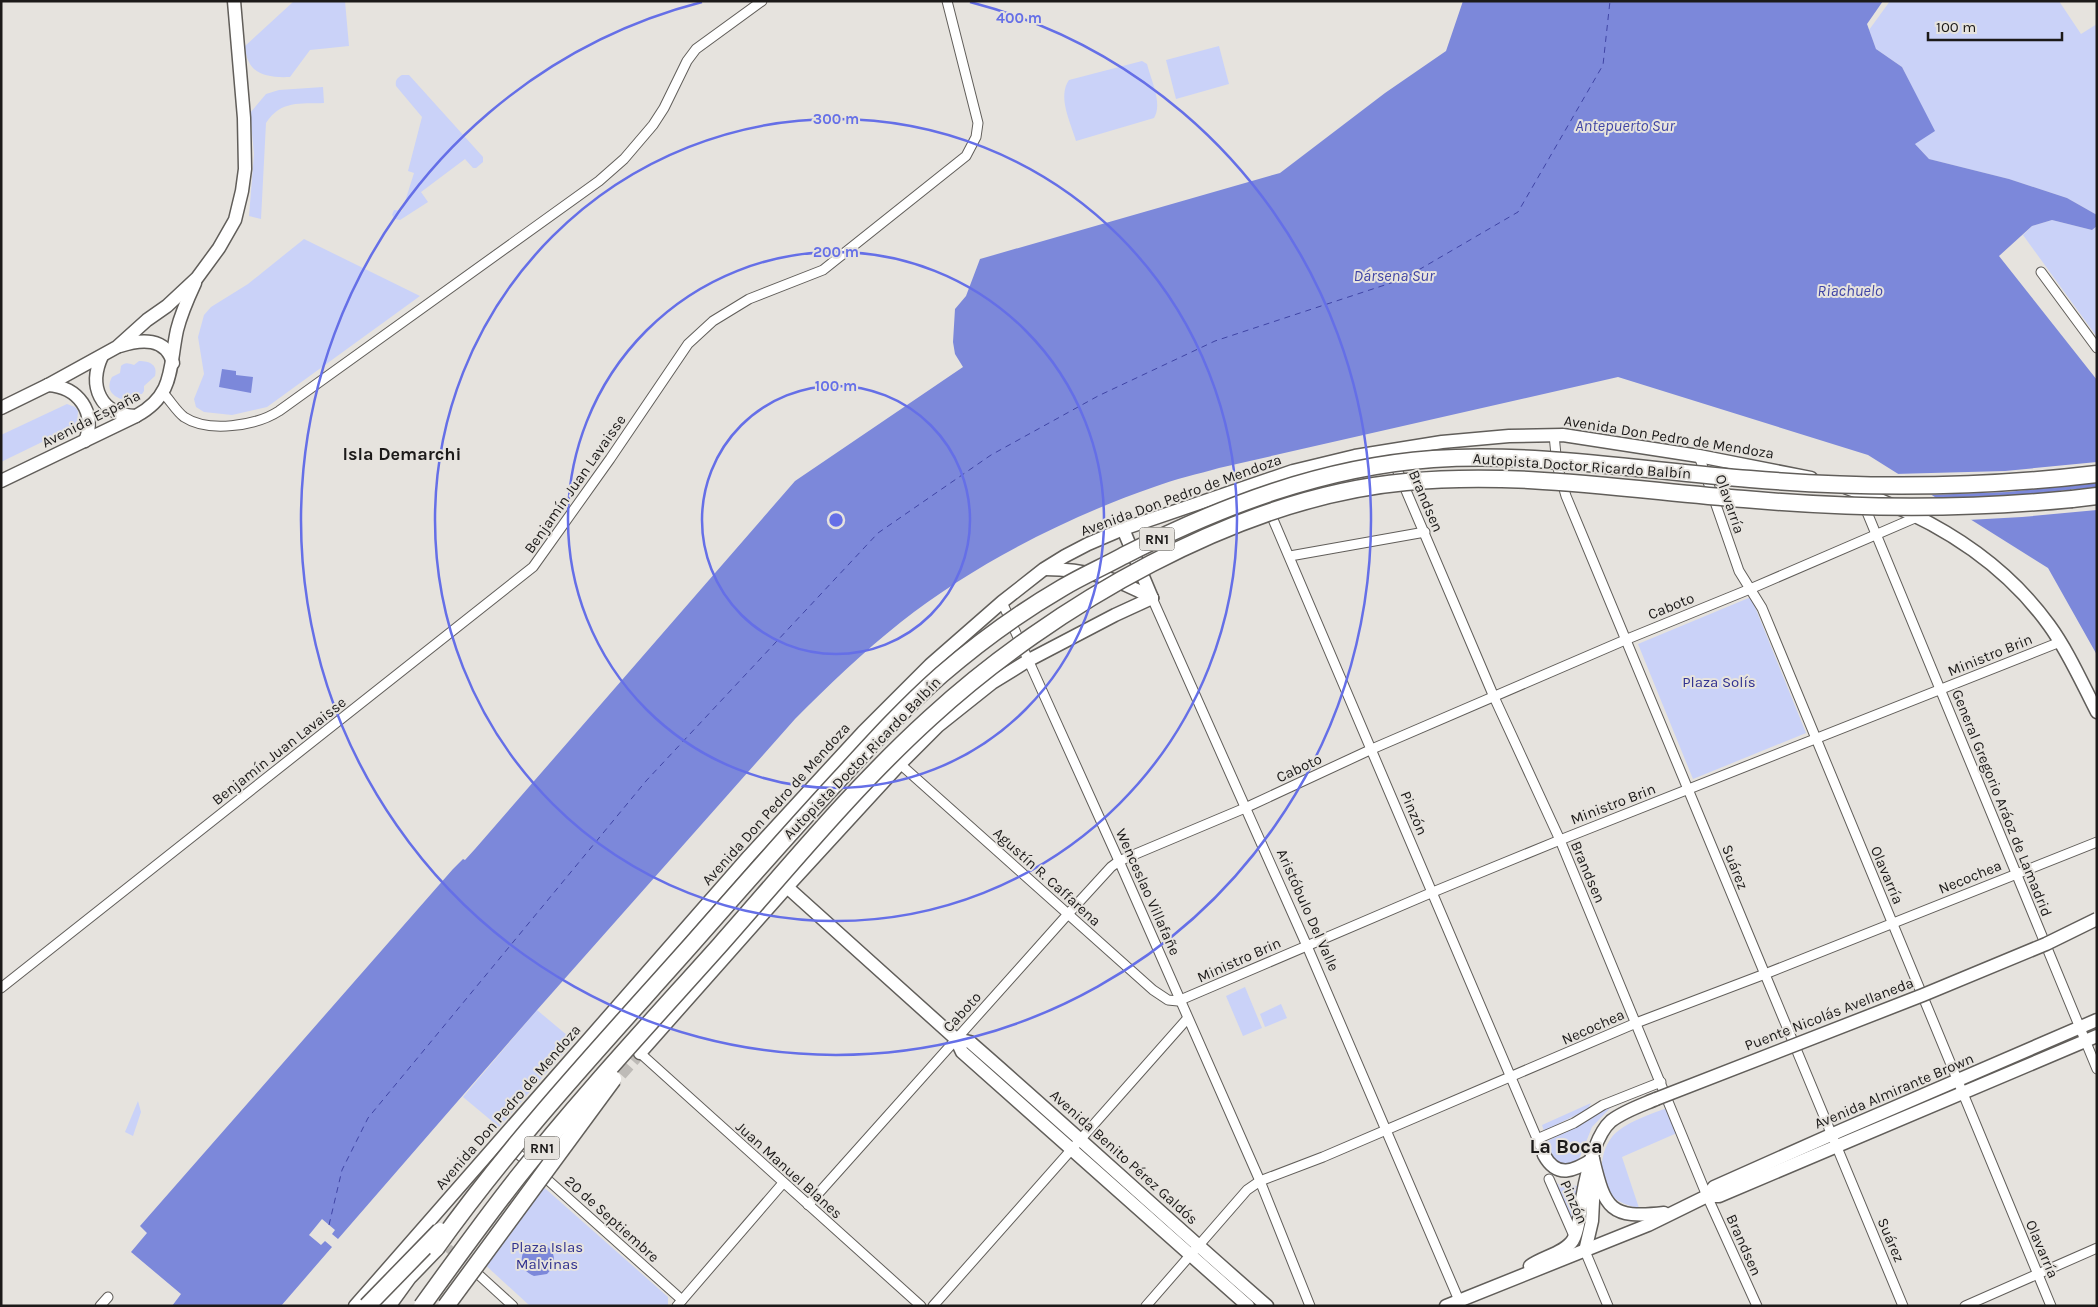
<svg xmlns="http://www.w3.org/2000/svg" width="2098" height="1307" font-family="Karla,sans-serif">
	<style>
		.green { fill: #cad2f8 }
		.water { fill: #7c88da }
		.pier { fill: #e6e3de }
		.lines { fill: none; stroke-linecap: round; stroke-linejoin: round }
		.ferry { stroke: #4045a5; stroke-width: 1; stroke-dasharray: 6 5; stroke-linecap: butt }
		.street-tunnel { stroke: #bebbb7; stroke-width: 9; stroke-dasharray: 9 4.5; stroke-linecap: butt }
		.secondary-tunnel { stroke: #bebbb7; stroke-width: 12; stroke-dasharray: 12 6; stroke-linecap: butt }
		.street-casing { stroke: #615e5a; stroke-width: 11 }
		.secondary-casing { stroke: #615e5a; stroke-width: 15 }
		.highway-casing { stroke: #615e5a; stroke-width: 19 }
		.street { stroke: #fff; stroke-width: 9 }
		.secondary { stroke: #fff; stroke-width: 12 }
		.highway { stroke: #fff; stroke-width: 16 }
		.secondary-bridge-casing { stroke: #615e5a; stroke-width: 15; stroke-linecap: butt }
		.highway-bridge-casing { stroke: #615e5a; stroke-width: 19; stroke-linecap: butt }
		.secondary-bridge { stroke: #fff; stroke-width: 12 }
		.highway-bridge { stroke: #fff; stroke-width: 16 }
		.ring { fill: none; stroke: #656fe7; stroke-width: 2.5 }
		.labels { text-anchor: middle; stroke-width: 4; stroke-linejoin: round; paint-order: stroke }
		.shield { fill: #e6e3de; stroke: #595654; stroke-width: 1 }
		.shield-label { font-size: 14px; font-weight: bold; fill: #1c1a19 }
		.street-label { font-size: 15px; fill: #1c1a19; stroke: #e6e3de }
		.park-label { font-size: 15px; fill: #313290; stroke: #e6e3de }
		.water-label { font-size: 16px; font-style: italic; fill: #4045a5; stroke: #e6e3de }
		.quarter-label { font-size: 18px; font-weight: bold; fill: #1c1a19; stroke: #e6e3de }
		.district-label { font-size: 20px; font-weight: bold; fill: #1c1a19; stroke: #e6e3de }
		.centre { fill: #656fe7; stroke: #e6e3de; stroke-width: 2.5 }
		.ring-label { font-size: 15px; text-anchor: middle; font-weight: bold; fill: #656fe7; stroke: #e6e3de; stroke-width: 4; stroke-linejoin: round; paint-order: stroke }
	</style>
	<rect width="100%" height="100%" fill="#e6e3de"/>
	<g class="green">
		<path d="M 294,1 L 345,1 L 349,46 L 310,50 L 290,77 C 265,78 247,74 245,46 Z"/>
		<path d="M 1890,1 L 2059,1 L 2081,34 L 2097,24 L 2097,215 L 2067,198 L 2009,179 L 1929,159 L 1915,144 L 1934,131 L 1902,67 L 1876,49 L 1869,30 Z"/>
		<path d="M 1219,46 L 1229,84 L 1176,99 L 1166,60 Z"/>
		<path d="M 1142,61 L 1147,64 C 1151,80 1163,104 1154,118 L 1076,141 C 1071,123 1057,97 1069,80 Z"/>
		<path d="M 402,75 L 409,75 L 483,157 L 483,162 L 476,168 L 473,168 L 465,159 L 421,192 L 428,202 L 400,220 L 395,219 L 392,215 L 394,210 L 402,211 L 414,173 L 408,171 L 422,117 L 396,86 C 395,80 397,78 402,75 Z"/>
		<path d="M 323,87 L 324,103 C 300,104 281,100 266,123 L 261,219 L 249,216 L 254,154 L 250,113 L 266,94 L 279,90 Z"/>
		<path d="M 2052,220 L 2092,230 L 2097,226 L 2097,337 L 2023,235 L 2032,226 Z"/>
		<path d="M 304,239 L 420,296 L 267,407 L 232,415 L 204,412 L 196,407 L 194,399 L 204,374 L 198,337 L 204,315 L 211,307 L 248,284 Z"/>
		<path d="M 139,361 C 150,361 158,365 155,376 L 144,386 L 144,391 L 142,394 L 132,394 L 121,399 C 111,395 106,388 112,377 L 120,373 L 121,366 C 125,362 128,363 134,365 Z"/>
		<path d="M 67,404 L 75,407 L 78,411 L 77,425 L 1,462 L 1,435 Z"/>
		<path d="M 1751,597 L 1806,733 L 1693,779 L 1638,644 Z"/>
		<path d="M 1245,987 L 1262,1028 L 1243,1036 L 1226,996 Z"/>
		<path d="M 1281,1004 L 1287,1018 L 1265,1027 L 1260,1014 Z"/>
		<path d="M 537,1010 L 574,1041 L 499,1127 L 463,1097 Z"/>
		<path d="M 138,1101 L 141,1112 L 133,1136 L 125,1132 Z"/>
		<path d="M 1591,1103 L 1588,1109 L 1544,1131 L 1542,1125 Z"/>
		<path d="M 1612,1106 L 1592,1127 L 1580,1157 L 1575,1164 L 1568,1166 L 1554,1162 L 1546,1142 Z"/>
		<path d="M 1667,1108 L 1677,1133 L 1622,1157 L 1639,1208 C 1629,1206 1619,1203 1611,1195 C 1596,1178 1600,1145 1618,1131 C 1632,1120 1651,1114 1667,1108 Z"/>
		<path d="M 1552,1180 L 1558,1184 L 1577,1186 L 1572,1222 Z"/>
		<path d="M 539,1183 L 668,1297 L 668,1306 L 530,1306 L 482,1262 Z"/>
	</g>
	<g class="water">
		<path d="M 1463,1 L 1883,1 L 1867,24 L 1876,49 L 1902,67 L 1935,131 L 1915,144 L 1929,159 L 2009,179 L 2067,198 L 2097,215 L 2097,226 L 2092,230 L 2052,220 L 2032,226 L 1999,256 L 2097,380 L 2097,655 L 2048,568 L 1868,455 L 1618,377 L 1219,468 C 1198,474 1175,479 1154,487 C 1067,517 973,565 901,622 C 863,652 829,685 795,719 L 537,1010 L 338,1239 L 332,1234 L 335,1230 L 322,1219 L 309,1235 L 321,1245 L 325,1241 L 332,1247 L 281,1306 L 172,1306 L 181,1294 L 131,1252 L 147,1233 L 140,1226 L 453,869 L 463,859 L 465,860 L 475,849 L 795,481 L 963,367 L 955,354 L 953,342 L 955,309 L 966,296 L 980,259 L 1280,173 L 1385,93 L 1446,51 Z"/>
		<path d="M 222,369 L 236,371 L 236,375 L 253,377 L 251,393 L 219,387 Z"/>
		<path d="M 539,1243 C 555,1247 559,1262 547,1274 L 534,1276 C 522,1271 519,1262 524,1250 L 529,1253 L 533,1244 Z"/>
	</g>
	<g class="pier">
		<path d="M 2097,462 L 2097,483 L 2007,492 L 1927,495 L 1894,474 L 2005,471 Z"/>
		<path d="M 2097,487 L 2097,510 L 2022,517 L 1968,520 L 1933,499 L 2019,495 Z"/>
	</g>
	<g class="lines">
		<path class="ferry" d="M 329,1225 L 342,1170 L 368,1118 L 646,781 L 878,533 L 991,455 L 1098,396 L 1215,341 L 1403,279 L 1518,212 L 1603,65 L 1610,1"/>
		<path class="street-tunnel" d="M 438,1239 L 475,1272"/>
		<g class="secondary-tunnel">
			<path d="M 609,1088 L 640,1053"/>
			<path d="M 537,1164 L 564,1135"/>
		</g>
		<defs>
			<g id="street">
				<path d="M 2041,272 L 2097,348"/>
				<path d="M 163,393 C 170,400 176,411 184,417 C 208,433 256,426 279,411 L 599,181 L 624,159 L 653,125 L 664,108 L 687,61 L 696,49 L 762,1"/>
				<path d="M 1554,435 L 1557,465 L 1566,496 L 1903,1306"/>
				<path d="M 1699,456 L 1739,571 L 1762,608 L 2051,1306"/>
				<path d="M 1393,460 L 1494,697 L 1560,840 L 1707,1196 L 1757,1306"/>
				<path d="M 1864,505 L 2097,1069"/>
				<path d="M 1269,510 L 1544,1155"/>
				<path d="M 1290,556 L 1425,532"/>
				<path d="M 1152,598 L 1307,946 L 1461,1305"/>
				<path d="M 1002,602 L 1119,861 L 1260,1181 L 1310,1306"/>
				<path d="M 900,764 L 1153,990 L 1168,1000 L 1178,1001 L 1433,892 L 1560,840 L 2060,642"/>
				<path d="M 1,988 L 533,567 L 610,459 L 688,344 L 713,321 L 749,299 L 823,270 L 966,156 L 976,137 L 978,123 L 947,1"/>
				<path d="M 640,1053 L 921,1306"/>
				<path d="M 1537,1139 L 1574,1123 L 1603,1105 L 1661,1082"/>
				<path d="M 502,1140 L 531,1165"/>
				<path d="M 540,1173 L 682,1300"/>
				<path d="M 1549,1179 L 1574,1236"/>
				<path d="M 808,1205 L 1068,914 L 1111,867 L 1119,861 L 1245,808 L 1372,749 L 1625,640 L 1750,589 L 1917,517"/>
				<path d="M 1585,1251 L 1608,1306"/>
				<path d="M 479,1275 L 513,1306"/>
				<path d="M 100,1306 L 108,1297"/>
				<path d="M 677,1306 L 783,1183"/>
				<path d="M 933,1306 L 1187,1019"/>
				<path d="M 1146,1306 L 1247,1190 L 1260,1181 L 1323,1157 L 1636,1023 L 1765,974 L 2097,842"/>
				<path d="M 1965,1306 L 2097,1248"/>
			</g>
			<g id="secondary">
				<path d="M 120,346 C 141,339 166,337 173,363"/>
				<path d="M 102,356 C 88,386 100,415 136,416"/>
				<path d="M 48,385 C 78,387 97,412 85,441"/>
				<path d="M 1,408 L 48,385 L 117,347 L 147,320 L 167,306 L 197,278 L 219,248 L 235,220 L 242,191 L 245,169 L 244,118 L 234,1"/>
				<path d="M 1,481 L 136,416 C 175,395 169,367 177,330 C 181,314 188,298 195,283"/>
				<path d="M 1847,488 C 1925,514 2000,557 2049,625 C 2068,651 2082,683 2097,712"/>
				<path d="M 1123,529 L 1152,598"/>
				<path d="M 1045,569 C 1085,569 1117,578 1152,598"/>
				<path d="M 787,887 L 956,1039 L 962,1052 L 1248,1306"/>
				<path d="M 956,1039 L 970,1042 C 1070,1129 1167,1219 1267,1306"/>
				<path d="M 640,1053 L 787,887 L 900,764 L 938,726 L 992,683 L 1029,660 L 1115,615 L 1152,598"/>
				<path d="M 1544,1155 C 1557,1179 1574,1171 1593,1159"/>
				<path d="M 1593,1159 C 1605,1209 1610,1219 1664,1213"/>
				<path d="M 1707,1196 L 1719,1196 L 2097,1036"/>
				<path d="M 1585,1251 L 1592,1221 L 1594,1181"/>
				<path d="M 1530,1266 C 1542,1257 1565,1253 1573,1240 C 1579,1229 1580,1211 1582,1199 C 1586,1176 1594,1136 1611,1121 C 1624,1111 1642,1105 1656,1099"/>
				<path d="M 355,1306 L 749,856 L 863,732 L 930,665 L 1002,602 L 1044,569 L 1065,556 L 1088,544 L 1123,529 L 1293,471 L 1355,456 L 1442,442 L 1509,436 L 1563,435 L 1699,456 L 1811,478"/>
				<path d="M 1446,1306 L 1648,1225 L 1707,1196 L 1714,1187 L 1842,1130 L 2097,1020"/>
			</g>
			<g id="highway">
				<path d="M 2072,499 L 2097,496"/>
				<path d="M 387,1306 L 408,1277 L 436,1248"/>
			</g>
		</defs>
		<use href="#street" class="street-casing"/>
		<use href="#secondary" class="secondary-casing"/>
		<use href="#highway" class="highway-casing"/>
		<use href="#street" class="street"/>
		<use href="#secondary" class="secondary"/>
		<use href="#highway" class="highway"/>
		<defs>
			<path id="secondary-bridge" d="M 1656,1099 L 1923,995 L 2046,944 L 2097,919"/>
			<g id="highway-bridge">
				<path d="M 436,1248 C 513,1140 604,1043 692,944 C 742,887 792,830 844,774 C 875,740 906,706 941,675 C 978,643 1019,613 1062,588 C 1082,576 1103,567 1123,556 C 1221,506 1323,467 1433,459 C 1538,452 1646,471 1750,479 C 1866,489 1981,488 2097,474"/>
				<path d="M 367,1306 L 440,1231"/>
				<path d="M 422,1306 C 453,1263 484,1220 517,1178 C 581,1097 652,1021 720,945 C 788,868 854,787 930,718 C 1052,606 1239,497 1406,482 C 1518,471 1631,490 1744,499 C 1854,509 1962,510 2072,499"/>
				<path d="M 446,1306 L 613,1079"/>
			</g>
		</defs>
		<use href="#secondary-bridge" class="secondary-bridge-casing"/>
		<use href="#highway-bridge" class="highway-bridge-casing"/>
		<use href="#secondary-bridge" class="secondary-bridge"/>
		<use href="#highway-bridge" class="highway-bridge"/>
	</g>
	<g class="ring">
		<circle cx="836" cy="520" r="134"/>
		<circle cx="836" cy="520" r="268"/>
		<circle cx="836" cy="520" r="401"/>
		<path d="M970 2A535 535 0 1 1 702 2"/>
	</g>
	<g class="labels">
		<g class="shield">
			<rect x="1139.5" y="527.5" width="35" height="23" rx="4"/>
			<rect x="524.5" y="1136.5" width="35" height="23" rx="4"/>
		</g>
		<g class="shield-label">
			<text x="1157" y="544">RN1</text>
			<text x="542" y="1153">RN1</text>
		</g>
		<g class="street-label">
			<text transform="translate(91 419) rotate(-27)" y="5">Avenida España</text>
			<text transform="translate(1669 437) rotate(9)" y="5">Avenida Don Pedro de Mendoza</text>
			<text transform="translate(1582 466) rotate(4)" y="5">Autopista Doctor Ricardo Balbín</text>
			<text transform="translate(575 484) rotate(-55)" y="5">Benjamín Juan Lavaisse</text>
			<text transform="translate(1181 495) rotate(-20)" y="5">Avenida Don Pedro de Mendoza</text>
			<text transform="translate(1426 501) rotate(67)" y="5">Brandsen</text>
			<text transform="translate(1730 504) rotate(71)" y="5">Olavarría</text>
			<text transform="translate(1671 606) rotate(-22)" y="5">Caboto</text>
			<text transform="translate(1990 655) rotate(-22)" y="5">Ministro Brin</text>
			<text transform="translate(279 751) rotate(-38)" y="5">Benjamín Juan Lavaisse</text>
			<text transform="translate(862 758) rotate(-46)" y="5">Autopista Doctor Ricardo Balbín</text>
			<text transform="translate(1299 768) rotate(-25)" y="5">Caboto</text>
			<text transform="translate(2002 803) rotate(68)" y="5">General Gregorio Aráoz de Lamadrid</text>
			<text transform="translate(776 804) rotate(-48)" y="5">Avenida Don Pedro de Mendoza</text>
			<text transform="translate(1613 804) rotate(-21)" y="5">Ministro Brin</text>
			<text transform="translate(1414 813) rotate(67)" y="5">Pinzón</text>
			<text transform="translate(1735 867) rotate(68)" y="5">Suárez</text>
			<text transform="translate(1588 872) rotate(67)" y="5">Brandsen</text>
			<text transform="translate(1887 875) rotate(67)" y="5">Olavarría</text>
			<text transform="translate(1047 877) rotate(42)" y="5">Agustín R. Caffarena</text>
			<text transform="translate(1970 877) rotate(-22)" y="5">Necochea</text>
			<text transform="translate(1148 892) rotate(66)" y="5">Wenceslao Villafañe</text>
			<text transform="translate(1308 910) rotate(66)" y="5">Aristóbulo Del Valle</text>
			<text transform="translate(1239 960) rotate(-24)" y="5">Ministro Brin</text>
			<text transform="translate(962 1012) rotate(-48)" y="5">Caboto</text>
			<text transform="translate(1829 1014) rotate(-21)" y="5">Puente Nicolás Avellaneda</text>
			<text transform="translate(1593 1027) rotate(-24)" y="5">Necochea</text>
			<text transform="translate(1894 1091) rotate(-23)" y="5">Avenida Almirante Brown</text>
			<text transform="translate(508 1107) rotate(-49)" y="5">Avenida Don Pedro de Mendoza</text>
			<text transform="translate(1124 1157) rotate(42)" y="5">Avenida Benito Pérez Galdós</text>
			<text transform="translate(789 1170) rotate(42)" y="5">Juan Manuel Blanes</text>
			<text transform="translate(1574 1202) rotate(66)" y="5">Pinzón</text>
			<text transform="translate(612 1219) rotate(42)" y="5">20 de Septiembre</text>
			<text transform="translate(1891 1240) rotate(67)" y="5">Suárez</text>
			<text transform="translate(1744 1245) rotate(66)" y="5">Brandsen</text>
			<text transform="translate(2042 1249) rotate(67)" y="5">Olavarría</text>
		</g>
		<g class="park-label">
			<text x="1719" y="687">Plaza Solís</text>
			<text x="547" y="1252">Plaza Islas<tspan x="547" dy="17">Malvinas</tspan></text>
		</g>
		<g class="water-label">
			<text x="1625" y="131">Antepuerto Sur</text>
			<text x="1394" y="281">Dársena Sur</text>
			<text x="1850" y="296">Riachuelo</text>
		</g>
		<g class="quarter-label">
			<text x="402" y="460">Isla Demarchi</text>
		</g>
		<g class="district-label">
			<text x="1566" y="1153">La Boca</text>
		</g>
	</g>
	<circle cx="836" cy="520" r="8" class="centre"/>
	<g class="ring-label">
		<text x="1019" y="23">400 m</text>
		<text x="836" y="124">300 m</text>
		<text x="836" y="257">200 m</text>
		<text x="836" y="391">100 m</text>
	</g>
	<rect width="2098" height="1307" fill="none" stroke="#1c1a19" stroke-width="5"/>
	<path d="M1928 32v8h134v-8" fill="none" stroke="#1c1a19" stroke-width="2.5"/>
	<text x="1936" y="32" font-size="15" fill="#1c1a19" stroke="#e6e3de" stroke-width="4" paint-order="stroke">100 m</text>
</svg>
